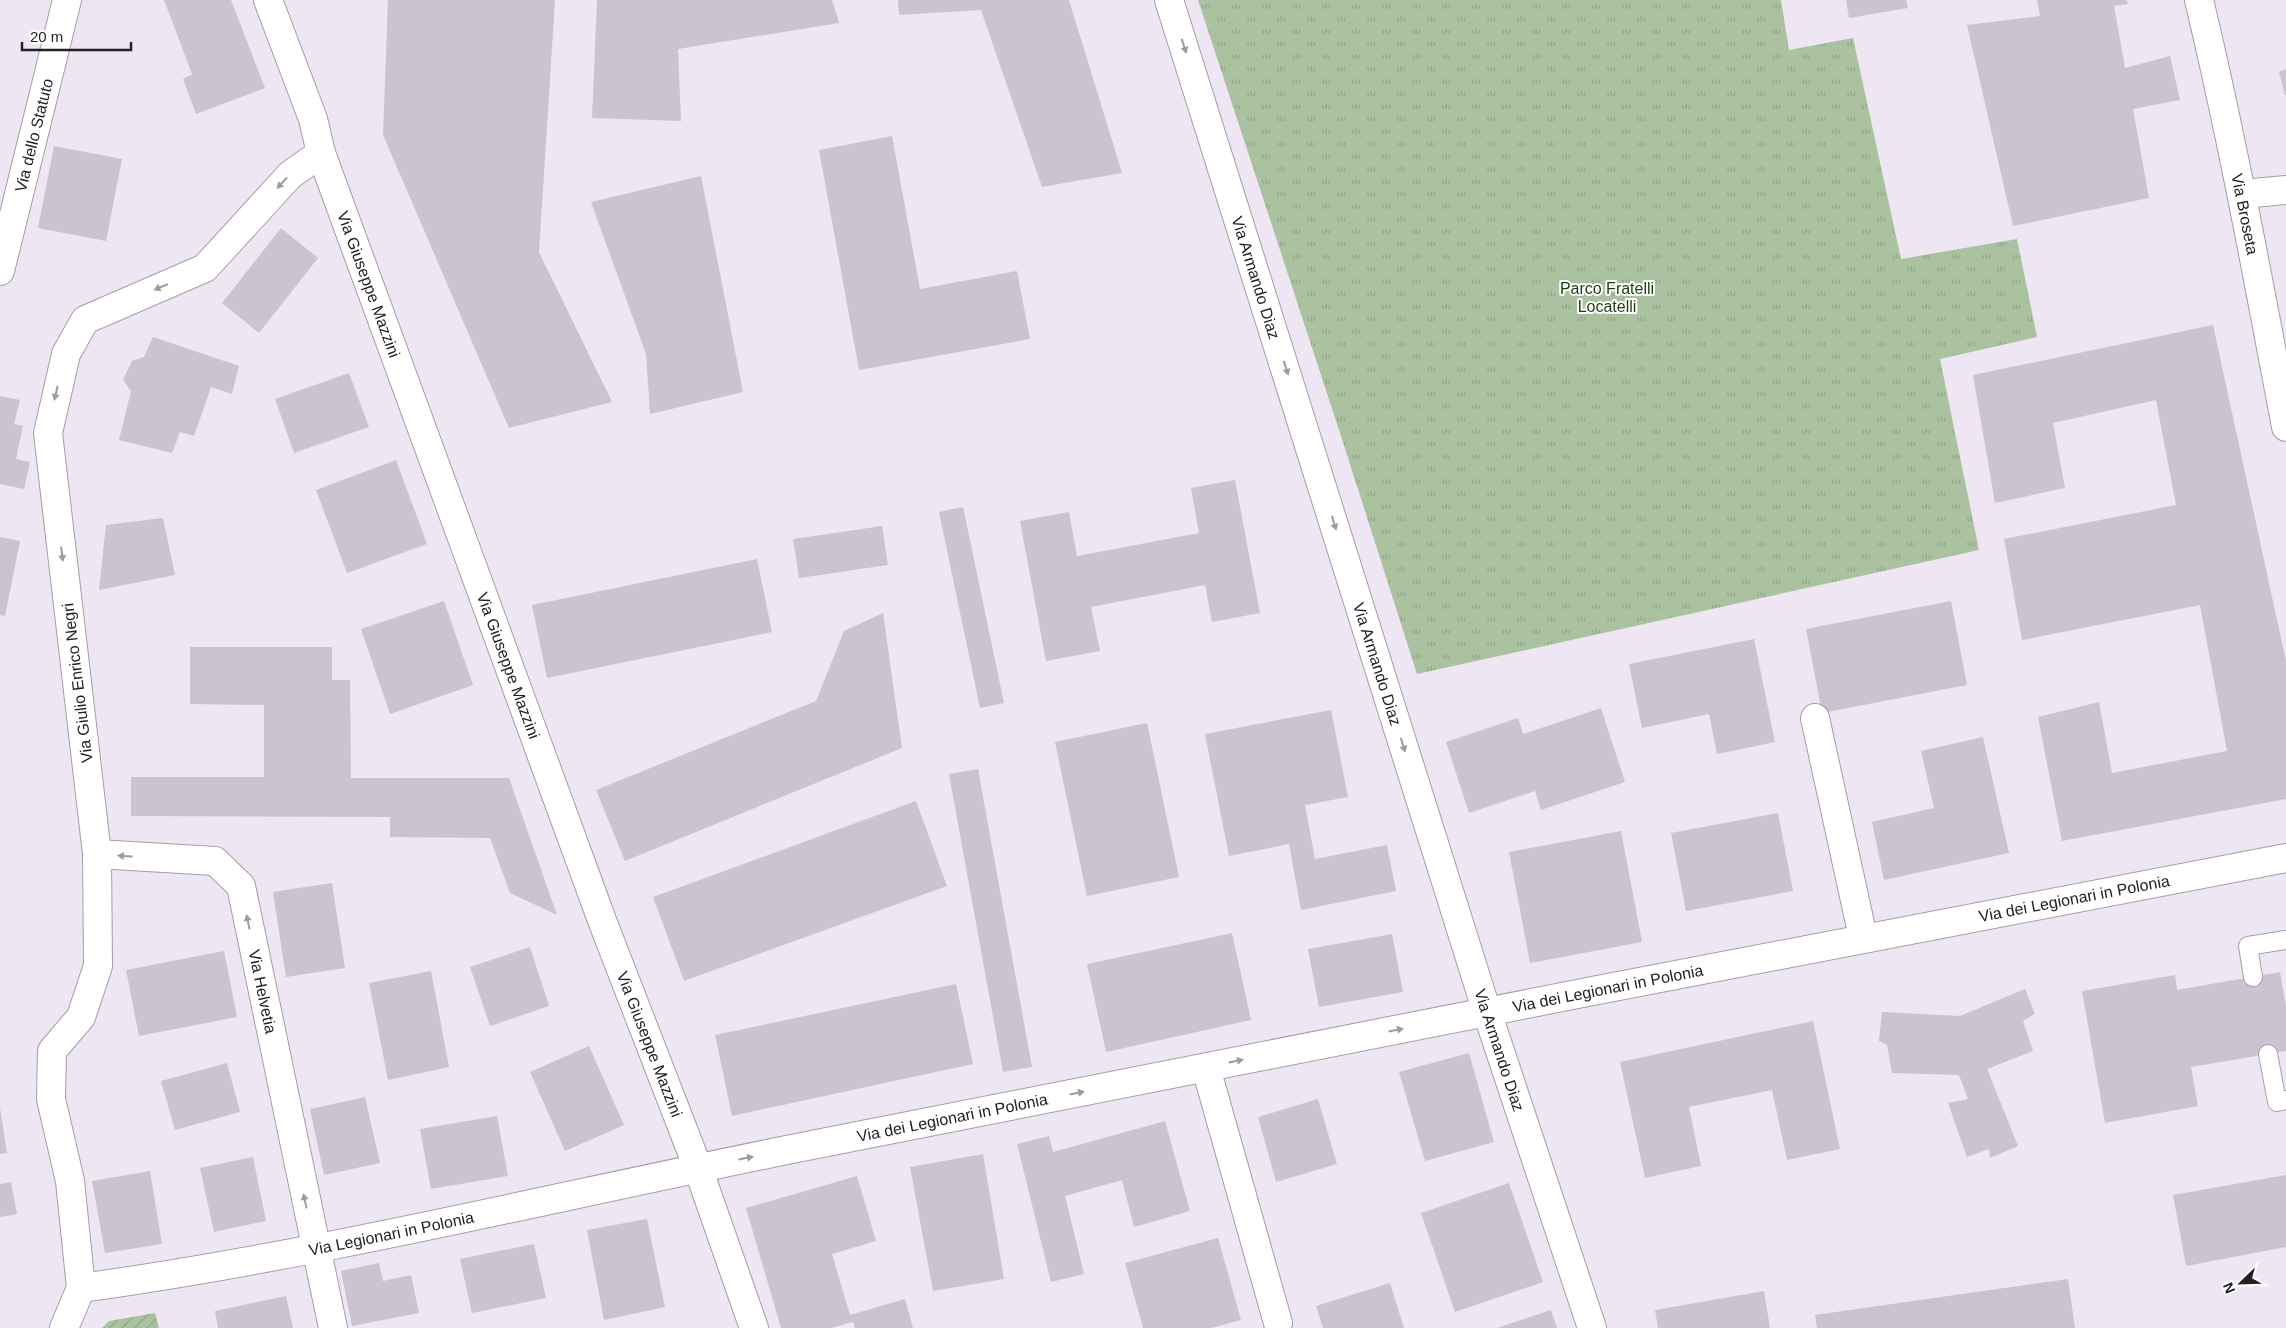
<svg xmlns="http://www.w3.org/2000/svg" width="2286" height="1328" font-family="Arial,sans-serif">
	<style>
		.grass { fill: url(#grass-tufts) }
		.garden { fill: url(#garden-furrows) }
		.building { fill: #cbc3cf }
		.lines { fill: none; stroke-linecap: round; stroke-linejoin: round }
		.service-casing { stroke: #a59da9; stroke-width: 20 }
		.minor-casing { stroke: #a59da9; stroke-width: 30 }
		.tertiary-casing { stroke: #a59da9; stroke-width: 30 }
		.service { stroke: #fff; stroke-width: 18 }
		.minor { stroke: #fff; stroke-width: 28 }
		.tertiary { stroke: #fff; stroke-width: 28 }
		.oneway { fill: #9c9b9d }
		.labels { text-anchor: middle; stroke-width: 4; stroke-linejoin: round; paint-order: stroke }
		.street-label { font-size: 16px; fill: #232025; stroke: #fff }
		.park-label { font-size: 16px; fill: #1c3b0b; stroke: #fff }
	</style>
	<defs>
		<pattern id="grass-tufts" width="24" height="20" patternUnits="userSpaceOnUse" patternTransform="scale(1.25)"><rect width="24" height="20" fill="#aac2a0"/><path d="M3 7l-1-3M5 7V3M7 7l1-3M15 17l-1-3M17 17v-4M19 17l1-3" fill="none" stroke="#92a68a"/></pattern>
		<pattern id="garden-furrows" width="10" height="10" patternUnits="userSpaceOnUse" patternTransform="scale(1.25)"><rect width="10" height="10" fill="#aac2a0"/><path d="M-1 1l2-2M0 10L10 0M9 11l2-2" fill="none" stroke="#92a68a"/></pattern>
	</defs>
	<rect width="100%" height="100%" fill="#eee6f3"/>
	<path class="grass" d="M 1198,0 L 1781,0 L 1789,50 L 1853,38 L 1901,259 L 2017,239 L 2037,337 L 1940,359 L 1979,550 L 1417,674 L 1341,436 Z"/>
	<path class="garden" d="M 155,1313 L 159,1328 L 102,1328 L 109,1321 Z"/>
	<g class="building">
		<path d="M 164,0 L 231,0 L 265,88 L 196,114 L 183,79 L 192,74 Z"/>
		<path d="M 388,0 L 555,0 L 539,252 L 612,402 L 509,428 L 383,135 Z"/>
		<path d="M 597,0 L 832,0 L 839,23 L 678,49 L 681,121 L 592,118 Z"/>
		<path d="M 898,0 L 1069,0 L 1122,173 L 1042,187 L 981,10 L 899,15 Z"/>
		<path d="M 1846,0 L 1906,0 L 1908,8 L 1849,18 Z"/>
		<path d="M 2037,0 L 2127,0 L 2128,4 L 2114,6 L 2125,68 L 2170,56 L 2180,100 L 2133,109 L 2149,198 L 2013,226 L 1967,25 L 2040,16 Z"/>
		<path d="M 2286,69 L 2286,95 L 2285,95 L 2279,72 Z"/>
		<path d="M 892,136 L 920,289 L 1017,271 L 1030,339 L 859,370 L 819,150 Z"/>
		<path d="M 54,146 L 122,159 L 106,241 L 38,228 Z"/>
		<path d="M 701,176 L 743,392 L 650,414 L 646,354 L 591,202 Z"/>
		<path d="M 281,228 L 318,258 L 259,333 L 222,303 Z"/>
		<path d="M 2213,325 L 2286,661 L 2286,799 L 2062,841 L 2038,717 L 2099,702 L 2112,773 L 2227,751 L 2200,605 L 2022,640 L 2004,539 L 2176,505 L 2156,400 L 2053,423 L 2065,488 L 1995,503 L 1973,375 Z"/>
		<path d="M 153,337 L 239,366 L 232,394 L 211,387 L 194,436 L 180,432 L 172,453 L 119,440 L 131,391 L 123,380 L 132,361 L 144,357 Z"/>
		<path d="M 349,373 L 369,427 L 294,453 L 275,399 Z"/>
		<path d="M 0,396 L 20,400 L 14,424 L 23,426 L 16,459 L 30,462 L 24,489 L 0,484 Z"/>
		<path d="M 396,460 L 427,544 L 347,573 L 316,490 Z"/>
		<path d="M 1235,480 L 1260,613 L 1212,622 L 1205,585 L 1091,607 L 1100,651 L 1046,661 L 1020,521 L 1069,512 L 1077,556 L 1199,533 L 1191,488 Z"/>
		<path d="M 963,507 L 1004,703 L 980,708 L 939,512 Z"/>
		<path d="M 163,518 L 175,575 L 99,590 L 106,525 Z"/>
		<path d="M 882,526 L 888,565 L 799,578 L 793,539 Z"/>
		<path d="M 0,537 L 20,541 L 5,616 L 0,615 Z"/>
		<path d="M 757,559 L 772,632 L 547,678 L 532,605 Z"/>
		<path d="M 444,601 L 473,685 L 390,714 L 361,629 Z"/>
		<path d="M 1951,601 L 1967,685 L 1822,713 L 1806,629 Z"/>
		<path d="M 883,613 L 902,748 L 625,861 L 596,790 L 816,701 L 844,631 Z"/>
		<path d="M 1754,639 L 1775,742 L 1717,754 L 1709,714 L 1642,728 L 1629,664 Z"/>
		<path d="M 190,647 L 332,647 L 332,680 L 350,680 L 351,778 L 509,778 L 557,915 L 510,893 L 490,838 L 390,837 L 390,817 L 131,816 L 131,777 L 264,777 L 264,705 L 190,704 Z"/>
		<path d="M 1601,708 L 1625,782 L 1541,810 L 1535,791 L 1469,813 L 1446,742 L 1518,718 L 1523,734 Z"/>
		<path d="M 1331,710 L 1348,797 L 1305,805 L 1315,859 L 1387,845 L 1396,891 L 1301,910 L 1289,844 L 1229,856 L 1205,734 Z"/>
		<path d="M 1147,723 L 1179,877 L 1087,896 L 1055,742 Z"/>
		<path d="M 1983,737 L 2009,853 L 1884,880 L 1872,822 L 1934,808 L 1921,751 Z"/>
		<path d="M 978,769 L 1032,1067 L 1003,1072 L 949,774 Z"/>
		<path d="M 916,801 L 947,886 L 684,981 L 653,897 Z"/>
		<path d="M 1778,813 L 1793,891 L 1686,911 L 1671,833 Z"/>
		<path d="M 1621,831 L 1642,942 L 1530,963 L 1509,852 Z"/>
		<path d="M 332,883 L 345,968 L 286,977 L 273,892 Z"/>
		<path d="M 1232,933 L 1251,1020 L 1106,1052 L 1087,964 Z"/>
		<path d="M 1392,934 L 1403,992 L 1319,1007 L 1308,949 Z"/>
		<path d="M 530,947 L 549,1006 L 490,1026 L 470,967 Z"/>
		<path d="M 224,951 L 237,1017 L 139,1036 L 126,970 Z"/>
		<path d="M 431,971 L 449,1067 L 388,1080 L 369,983 Z"/>
		<path d="M 2280,972 L 2286,1007 L 2286,1051 L 2191,1067 L 2198,1106 L 2105,1123 L 2082,991 L 2175,975 L 2177,990 Z"/>
		<path d="M 956,984 L 973,1064 L 732,1116 L 715,1035 Z"/>
		<path d="M 2025,989 L 2035,1014 L 2023,1021 L 2033,1051 L 1987,1069 L 2018,1146 L 1990,1158 L 1989,1149 L 1967,1157 L 1948,1103 L 1968,1099 L 1959,1075 L 1892,1073 L 1887,1045 L 1879,1041 L 1882,1012 L 1960,1016 Z"/>
		<path d="M 1813,1021 L 1840,1149 L 1787,1160 L 1772,1090 L 1689,1107 L 1701,1166 L 1645,1178 L 1620,1062 Z"/>
		<path d="M 589,1046 L 624,1125 L 565,1151 L 530,1072 Z"/>
		<path d="M 1469,1053 L 1494,1142 L 1425,1161 L 1399,1072 Z"/>
		<path d="M 227,1063 L 240,1112 L 175,1130 L 161,1081 Z"/>
		<path d="M 365,1097 L 380,1163 L 324,1175 L 310,1109 Z"/>
		<path d="M 1318,1099 L 1337,1164 L 1276,1182 L 1258,1117 Z"/>
		<path d="M 0,1108 L 7,1153 L 0,1154 Z"/>
		<path d="M 497,1116 L 508,1176 L 431,1189 L 420,1129 Z"/>
		<path d="M 1165,1121 L 1190,1211 L 1134,1227 L 1122,1180 L 1065,1196 L 1084,1274 L 1051,1282 L 1017,1144 L 1049,1136 L 1053,1152 Z"/>
		<path d="M 983,1154 L 1004,1279 L 933,1291 L 910,1167 Z"/>
		<path d="M 253,1157 L 266,1221 L 214,1232 L 200,1168 Z"/>
		<path d="M 150,1171 L 162,1244 L 105,1253 L 92,1181 Z"/>
		<path d="M 2286,1175 L 2286,1247 L 2186,1266 L 2173,1195 Z"/>
		<path d="M 857,1176 L 876,1241 L 832,1254 L 850,1315 L 905,1299 L 913,1328 L 855,1328 L 853,1322 L 831,1328 L 781,1328 L 746,1208 Z"/>
		<path d="M 11,1182 L 17,1214 L 0,1217 L 0,1184 Z"/>
		<path d="M 1509,1183 L 1543,1282 L 1455,1312 L 1421,1213 Z"/>
		<path d="M 647,1219 L 665,1307 L 604,1320 L 587,1230 Z"/>
		<path d="M 1218,1238 L 1241,1320 L 1211,1328 L 1143,1328 L 1125,1263 Z"/>
		<path d="M 534,1244 L 546,1298 L 472,1313 L 460,1259 Z"/>
		<path d="M 379,1263 L 383,1281 L 411,1275 L 419,1313 L 352,1326 L 341,1271 Z"/>
		<path d="M 2068,1279 L 2075,1328 L 1817,1328 L 1815,1315 Z"/>
		<path d="M 1390,1283 L 1404,1328 L 1323,1328 L 1316,1306 Z"/>
		<path d="M 1764,1291 L 1770,1328 L 1658,1328 L 1655,1310 Z"/>
		<path d="M 286,1296 L 293,1328 L 218,1328 L 215,1311 Z"/>
		<path d="M 1551,1310 L 1557,1328 L 1497,1328 Z"/>
	</g>
	<g class="lines">
		<defs>
			<g id="service">
				<path d="M 2253,977 L 2248,946 L 2286,940"/>
				<path d="M 2268,1054 L 2277,1102 L 2286,1100"/>
			</g>
			<g id="minor">
				<path id="s1" d="M 268,0 L 313,119 L 321,153 L 603,923 L 698,1168 L 754,1328"/>
				<path id="s2" d="M 1169,0 L 1487,1012 L 1592,1328"/>
				<path d="M 2243,194 L 2286,190"/>
				<path d="M 1815,718 L 1863,937"/>
				<path id="s3" d="M 97,854 L 215,861 L 241,886 L 333,1328"/>
				<path d="M 1206,1068 L 1278,1323"/>
				<path id="s4" d="M 81,1288 C 327,1254 569,1193 812,1145 C 1303,1048 1794,950 2286,858"/>
				<path d="M 64,1328 L 81,1288 L 70,1181 L 51,1099 L 52,1051 L 81,1017 L 98,966 L 97,854 L 48,433 L 66,354 L 85,320 L 205,268 L 290,175 L 321,153"/>
			</g>
			<g id="tertiary">
				<path id="s5" d="M 2199,0 C 2233,142 2259,284 2286,427"/>
				<path id="s6" d="M 0,271 L 67,0"/>
			</g>
		</defs>
		<use href="#service" class="service-casing"/>
		<use href="#minor" class="minor-casing"/>
		<use href="#tertiary" class="tertiary-casing"/>
		<use href="#service" class="service"/>
		<use href="#minor" class="minor"/>
		<use href="#tertiary" class="tertiary"/>
	</g>
	<defs><path id="oneway-solid" d="M-6-.8H1V-3.2L6.5 0L1 3.2V.8H-6Z" transform="scale(1.25)"/></defs>
	<g class="oneway">
		<use href="#oneway-solid" transform="translate(1184 46) rotate(72)"/>
		<use href="#oneway-solid" transform="translate(282 183) rotate(132)"/>
		<use href="#oneway-solid" transform="translate(161 287) rotate(157)"/>
		<use href="#oneway-solid" transform="translate(1286 368) rotate(72)"/>
		<use href="#oneway-solid" transform="translate(56 393) rotate(103)"/>
		<use href="#oneway-solid" transform="translate(1334 523) rotate(73)"/>
		<use href="#oneway-solid" transform="translate(62 554) rotate(83)"/>
		<use href="#oneway-solid" transform="translate(1403 745) rotate(73)"/>
		<use href="#oneway-solid" transform="translate(125 856) rotate(-177)"/>
		<use href="#oneway-solid" transform="translate(248 922) rotate(-102)"/>
		<use href="#oneway-solid" transform="translate(1396 1030) rotate(-11)"/>
		<use href="#oneway-solid" transform="translate(1236 1061) rotate(-11)"/>
		<use href="#oneway-solid" transform="translate(1077 1093) rotate(-11)"/>
		<use href="#oneway-solid" transform="translate(746 1158) rotate(-11)"/>
		<use href="#oneway-solid" transform="translate(305 1201) rotate(-102)"/>
	</g>
	<g class="labels">
		<g class="street-label">
			<text dy="6" stroke="none"><textPath href="#s6" startOffset="140">Via dello Statuto</textPath></text>
			<text dy="6" stroke="none"><textPath href="#s5" startOffset="219">Via Broseta</textPath></text>
			<text dy="6" stroke="none"><textPath href="#s2" startOffset="291">Via Armando Diaz</textPath></text>
			<text dy="6" stroke="none"><textPath href="#s1" startOffset="302">Via Giuseppe Mazzini</textPath></text>
			<text dy="6" stroke="none"><textPath href="#s1" startOffset="708">Via Giuseppe Mazzini</textPath></text>
			<text dy="6" stroke="none"><textPath href="#s2" startOffset="696">Via Armando Diaz</textPath></text>
			<text transform="translate(77 683) rotate(-97)" y="6">Via Giulio Enrico Negri</text>
			<text dy="6" stroke="none"><textPath href="#s4" startOffset="2031">Via dei Legionari in Polonia</textPath></text>
			<text dy="6" stroke="none"><textPath href="#s4" startOffset="1556">Via dei Legionari in Polonia</textPath></text>
			<text dy="6" stroke="none"><textPath href="#s3" startOffset="262">Via Helvetia</textPath></text>
			<text dy="6" stroke="none"><textPath href="#s1" startOffset="1112">Via Giuseppe Mazzini</textPath></text>
			<text dy="6" stroke="none"><textPath href="#s2" startOffset="1101">Via Armando Diaz</textPath></text>
			<text dy="6" stroke="none"><textPath href="#s4" startOffset="888">Via dei Legionari in Polonia</textPath></text>
			<text dy="6" stroke="none"><textPath href="#s4" startOffset="315">Via Legionari in Polonia</textPath></text>
		</g>
		<g class="park-label">
			<text x="1607" y="294">Parco Fratelli<tspan x="1607" dy="18">Locatelli</tspan></text>
		</g>
	</g>
	<g transform="translate(2241 1283) rotate(247)" stroke="#ffffff" stroke-width="4" paint-order="stroke">
	<path d="M0-4L9 19L0 12L-9 19Z" fill="#232025"/>
	<text y="-8" font-size="14" font-weight="bold" text-anchor="middle" fill="#232025">N</text>
	</g>
	<path d="M22 42v8h109v-8" fill="none" stroke="#232025" stroke-width="2.5"/>
	<text x="30" y="42" font-size="15" fill="#232025" stroke="#ffffff" stroke-width="4" paint-order="stroke">20 m</text>
</svg>
